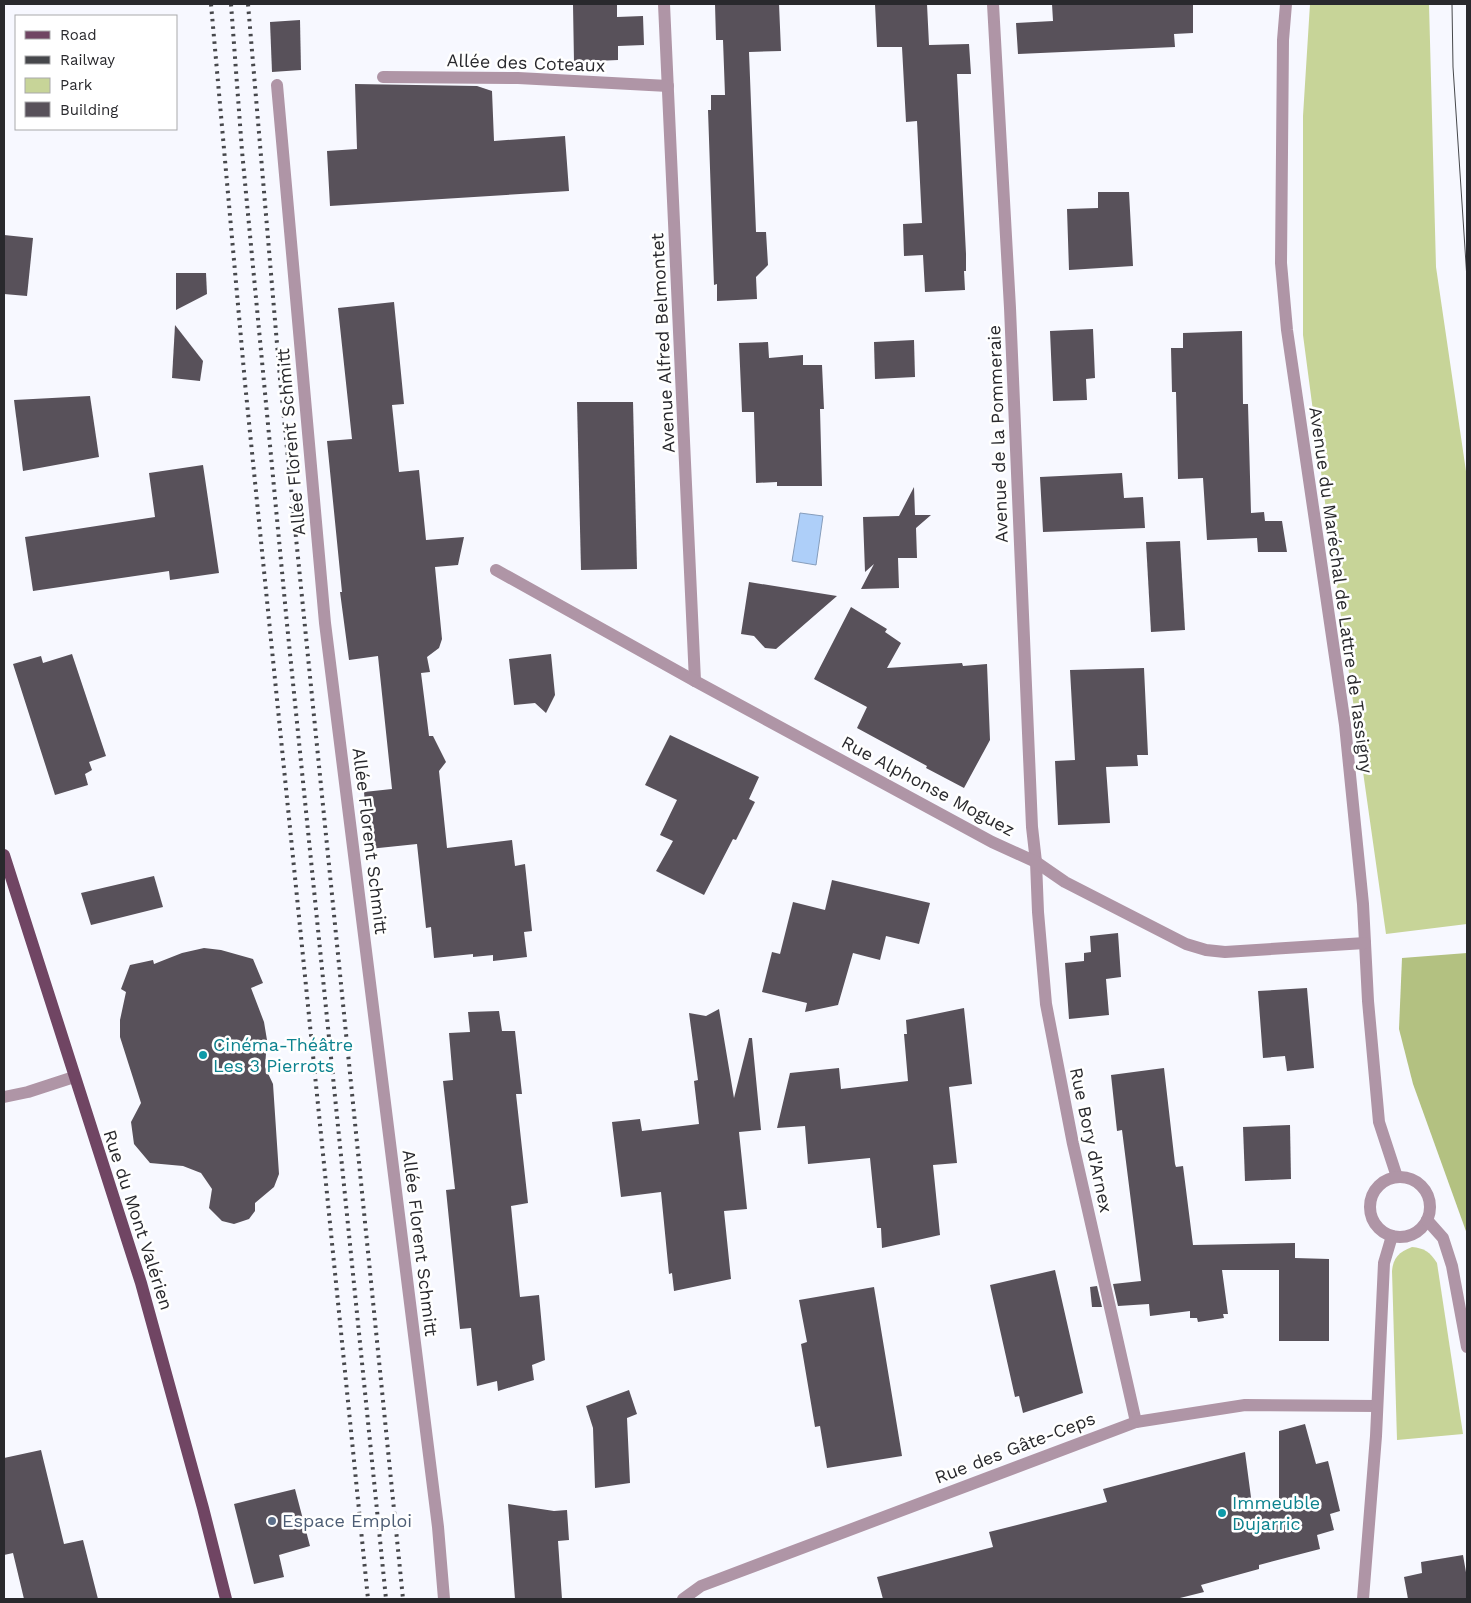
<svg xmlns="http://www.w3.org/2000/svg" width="1471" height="1603" font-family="'Work Sans',sans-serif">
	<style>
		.green { fill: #c7d498 }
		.forest { fill: #b3c181 }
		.water { fill: #aecff9; stroke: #869dbc }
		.building { fill: #58515a }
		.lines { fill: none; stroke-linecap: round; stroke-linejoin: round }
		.minor { stroke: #af95a6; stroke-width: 12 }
		.major { stroke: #704563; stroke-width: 12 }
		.tram { stroke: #46474b; stroke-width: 1 }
		.rail { stroke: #46474b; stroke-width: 4; stroke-dasharray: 2.5 5; stroke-linecap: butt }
		.culture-dot { fill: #0f9aa8; stroke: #fff; stroke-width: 2 }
		.service-dot { fill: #5c6f8a; stroke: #fff; stroke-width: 2 }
		.labels { text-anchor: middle; stroke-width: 5; stroke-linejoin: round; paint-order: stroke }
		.street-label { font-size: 18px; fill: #29292d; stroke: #fff }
		.culture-label { font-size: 18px; fill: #0d838f; stroke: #fff; text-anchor: start }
		.service-label { font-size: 18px; fill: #4e5e75; stroke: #fff; text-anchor: start }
	</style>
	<rect width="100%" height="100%" fill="#f7f8ff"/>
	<g class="green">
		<path d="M 1310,4 L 1429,4 L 1436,267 L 1467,478 L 1467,924 L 1386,934 L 1328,525 L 1303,335 L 1303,116 Z"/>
		<path d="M 1412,1247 C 1424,1248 1430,1252 1437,1263 L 1463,1434 L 1397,1440 L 1392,1271 C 1393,1258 1399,1252 1412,1247 Z"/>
	</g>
	<path class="forest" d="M 1467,953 L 1467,1234 L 1413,1084 L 1399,1029 L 1402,958 Z"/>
	<path class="water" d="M 800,513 L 823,516 L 816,565 L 792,561 Z"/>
	<g class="building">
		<path d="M 617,4 L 617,17 L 643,16 L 644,45 L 618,46 L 618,60 L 574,62 L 573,5 Z"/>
		<path d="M 715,4 L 779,4 L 781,51 L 749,52 L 756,232 L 766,232 L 768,265 L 756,277 L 757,299 L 717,301 L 717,284 L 714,285 L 708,110 L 711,110 L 711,95 L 725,95 L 723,40 L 716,40 Z"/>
		<path d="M 875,4 L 927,4 L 929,45 L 969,44 L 971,74 L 957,74 L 966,254 L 966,271 L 964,271 L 965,290 L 925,292 L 923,255 L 904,256 L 903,224 L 922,223 L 917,121 L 906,122 L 902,47 L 877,47 Z"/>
		<path d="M 1052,4 L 1193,4 L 1193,33 L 1174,34 L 1175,47 L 1018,54 L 1016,23 L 1053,21 Z"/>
		<path d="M 300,20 L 301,70 L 272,72 L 270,22 Z"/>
		<path d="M 355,84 L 477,86 L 492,91 L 494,141 L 565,136 L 569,191 L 330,206 L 327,151 L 357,149 Z"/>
		<path d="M 1098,192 L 1129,192 L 1133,266 L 1069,270 L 1067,209 L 1098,208 Z"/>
		<path d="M 4,235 L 33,238 L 27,296 L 4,294 Z"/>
		<path d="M 176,273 L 206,273 L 207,294 L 176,310 Z"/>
		<path d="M 394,302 L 404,404 L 392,405 L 399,472 L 419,470 L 426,540 L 464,537 L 458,565 L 435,567 L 442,639 L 439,648 L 427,657 L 430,672 L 421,673 L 429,736 L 433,736 L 446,762 L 439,771 L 447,848 L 512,840 L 515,866 L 525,864 L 532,931 L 524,932 L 527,957 L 493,961 L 493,955 L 473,957 L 473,954 L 434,958 L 431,927 L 426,928 L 417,844 L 369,849 L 364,792 L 392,789 L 378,656 L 349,660 L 340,592 L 342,592 L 327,441 L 352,439 L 338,308 Z"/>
		<path d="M 175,325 L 203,361 L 200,381 L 172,378 Z"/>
		<path d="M 1093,329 L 1095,378 L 1086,379 L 1087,400 L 1053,401 L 1050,331 Z"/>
		<path d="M 1242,331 L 1243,404 L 1248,404 L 1251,513 L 1264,512 L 1265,521 L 1282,521 L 1287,552 L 1258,552 L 1257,538 L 1207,540 L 1203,478 L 1178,479 L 1176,392 L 1172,392 L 1171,348 L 1183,348 L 1183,333 Z"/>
		<path d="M 914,340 L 915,377 L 875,379 L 874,342 Z"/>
		<path d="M 768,342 L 769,358 L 803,355 L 803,365 L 822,365 L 824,409 L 820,409 L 822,486 L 777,486 L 777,482 L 756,483 L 754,412 L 742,412 L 739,343 Z"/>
		<path d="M 90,396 L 99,457 L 23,471 L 14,400 Z"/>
		<path d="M 577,402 L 633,402 L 637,569 L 581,570 Z"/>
		<path d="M 203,465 L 219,573 L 170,580 L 169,571 L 33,591 L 25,537 L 155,517 L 149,473 Z"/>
		<path d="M 1122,473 L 1124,498 L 1143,497 L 1145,528 L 1043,532 L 1040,477 Z"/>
		<path d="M 914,487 L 915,515 L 931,515 L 916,528 L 917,558 L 898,558 L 899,588 L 861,589 L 874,564 L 865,572 L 863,517 L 899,516 Z"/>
		<path d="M 1180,541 L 1185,630 L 1151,632 L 1146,542 Z"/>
		<path d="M 749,582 L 837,596 L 776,649 L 765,648 L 754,636 L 741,634 Z"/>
		<path d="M 851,607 L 887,629 L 885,632 L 901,643 L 887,668 L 962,663 L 963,666 L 987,664 L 990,740 L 964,788 L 926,768 L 927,766 L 857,728 L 867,707 L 814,679 Z"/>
		<path d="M 72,654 L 106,756 L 89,762 L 92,770 L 85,774 L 88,785 L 55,795 L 13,664 L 41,656 L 43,663 Z"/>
		<path d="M 551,654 L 555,695 L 546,713 L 535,703 L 514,705 L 509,659 Z"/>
		<path d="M 1144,668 L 1148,755 L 1137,755 L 1138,766 L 1106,767 L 1110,823 L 1058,825 L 1055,761 L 1075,760 L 1070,670 Z"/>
		<path d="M 670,735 L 759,777 L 749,799 L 755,802 L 736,840 L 733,839 L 704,895 L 656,871 L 673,841 L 660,835 L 677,800 L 645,785 Z"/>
		<path d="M 154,876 L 163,907 L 91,925 L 81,893 Z"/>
		<path d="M 832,880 L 930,903 L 919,944 L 886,936 L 880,960 L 853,953 L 838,1005 L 805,1012 L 807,1003 L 762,992 L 772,952 L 780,954 L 793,902 L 825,910 Z"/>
		<path d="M 1118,933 L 1121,977 L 1106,979 L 1109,1015 L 1069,1019 L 1065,963 L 1084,961 L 1084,953 L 1091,952 L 1090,936 Z"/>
		<path d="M 204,948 L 221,950 L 253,959 L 263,983 L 251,988 L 264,1022 L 267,1040 L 265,1067 L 273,1084 L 279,1174 L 274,1187 L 255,1203 L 255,1211 L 249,1219 L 234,1224 L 222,1221 L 209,1208 L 212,1189 L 201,1173 L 183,1166 L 150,1163 L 134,1144 L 131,1122 L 141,1103 L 120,1037 L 120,1020 L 126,992 L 121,989 L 130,965 L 153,960 L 154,964 L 182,953 Z"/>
		<path d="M 1307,988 L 1314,1068 L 1287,1071 L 1285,1056 L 1263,1058 L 1258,991 Z"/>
		<path d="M 964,1008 L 972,1084 L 949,1087 L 957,1163 L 933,1165 L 940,1235 L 882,1248 L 881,1228 L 877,1228 L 870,1158 L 808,1164 L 805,1126 L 777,1128 L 790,1073 L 839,1068 L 841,1089 L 908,1081 L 904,1034 L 907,1034 L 906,1020 Z"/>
		<path d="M 719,1009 L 734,1098 L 749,1038 L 752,1038 L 761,1130 L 739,1132 L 747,1209 L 724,1211 L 731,1279 L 674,1291 L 672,1273 L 669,1274 L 661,1192 L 621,1197 L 612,1122 L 640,1119 L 642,1131 L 699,1124 L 694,1081 L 698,1080 L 689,1013 L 706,1016 Z"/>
		<path d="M 499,1011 L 502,1031 L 515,1031 L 522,1094 L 516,1094 L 528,1203 L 511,1206 L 520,1297 L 539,1295 L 545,1360 L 532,1365 L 534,1380 L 498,1391 L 497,1381 L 477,1386 L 471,1328 L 460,1329 L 446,1190 L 455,1189 L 443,1081 L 453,1080 L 449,1033 L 470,1032 L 468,1012 Z"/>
		<path d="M 1164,1068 L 1175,1164 L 1176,1167 L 1183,1166 L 1193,1245 L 1295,1243 L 1295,1258 L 1329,1259 L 1329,1341 L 1279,1341 L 1279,1270 L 1222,1270 L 1228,1314 L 1223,1314 L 1224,1318 L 1198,1322 L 1197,1318 L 1190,1318 L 1190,1311 L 1150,1316 L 1149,1304 L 1118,1306 L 1113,1284 L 1141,1281 L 1122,1130 L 1117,1131 L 1111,1075 Z"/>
		<path d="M 1290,1125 L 1291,1179 L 1245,1181 L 1243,1127 Z"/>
		<path d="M 1055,1270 L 1083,1393 L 1023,1413 L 1019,1396 L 1015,1397 L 990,1285 Z"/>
		<path d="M 1097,1286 L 1102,1307 L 1092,1307 L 1090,1287 Z"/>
		<path d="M 874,1287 L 902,1456 L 827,1468 L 820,1426 L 815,1427 L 801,1344 L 807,1342 L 799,1300 Z"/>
		<path d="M 629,1390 L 637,1414 L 627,1418 L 630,1483 L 595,1488 L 593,1428 L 586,1406 Z"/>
		<path d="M 1305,1424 L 1316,1464 L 1328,1461 L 1340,1511 L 1330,1514 L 1334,1530 L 1317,1535 L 1320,1549 L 1259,1565 L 1259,1569 L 1201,1585 L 1204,1592 L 1176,1599 L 883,1599 L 877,1577 L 993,1547 L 989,1532 L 1107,1502 L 1103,1489 L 1245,1452 L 1252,1505 L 1279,1503 L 1279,1431 Z"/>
		<path d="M 41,1450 L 64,1544 L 83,1540 L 98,1599 L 24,1599 L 13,1553 L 4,1555 L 4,1458 Z"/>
		<path d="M 295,1489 L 310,1546 L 279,1555 L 284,1577 L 254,1584 L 234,1504 Z"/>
		<path d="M 508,1504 L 554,1511 L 567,1510 L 569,1540 L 558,1541 L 562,1599 L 515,1599 Z"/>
		<path d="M 1463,1555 L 1467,1578 L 1467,1599 L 1408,1599 L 1404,1577 L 1422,1573 L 1421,1562 Z"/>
	</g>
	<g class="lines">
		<g class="minor">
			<path d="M 664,4 L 695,681"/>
			<path d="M 993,4 L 1010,308 L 1032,827 L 1036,862 L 1038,912 L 1046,1004 L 1073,1144 L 1136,1422"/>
			<path d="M 1286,4 L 1283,40 L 1281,263 L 1287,330 L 1345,725 L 1363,904 L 1368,1001 L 1379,1122 L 1397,1177"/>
			<path d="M 383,77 L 518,78 L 668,86"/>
			<path d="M 277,85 L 325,623 L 438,1527 L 444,1599"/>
			<path d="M 496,570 L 695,681 L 992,842 L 1036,862 L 1065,882 L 1186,944 L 1206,950 L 1225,952 L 1365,943"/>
			<path d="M 4,1097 L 28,1092 L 74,1077"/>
			<circle cx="1400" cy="1207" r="30"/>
			<path d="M 1427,1220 L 1443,1238 L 1452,1266 L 1467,1347"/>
			<path d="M 683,1599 L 701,1586 L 1136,1422 L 1245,1405 L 1377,1406"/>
			<path d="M 1363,1599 L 1376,1436 L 1384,1263 L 1392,1236"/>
		</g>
		<path class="major" d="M 4,855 L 141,1283 L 203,1508 L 226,1599"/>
		<path class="tram" d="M 1452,4 L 1453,67 L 1467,279"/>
		<g class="rail">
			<path d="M 211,4 L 245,383 L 368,1599"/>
			<path d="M 231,4 L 242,151 L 287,624 L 386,1599"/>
			<path d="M 248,4 L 280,379 L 403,1599"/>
		</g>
	</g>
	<g class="culture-dot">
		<circle cx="203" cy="1055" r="5"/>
		<circle cx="1222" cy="1513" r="5"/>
	</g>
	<circle class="service-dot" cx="272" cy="1521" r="5"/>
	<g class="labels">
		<g class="street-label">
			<text transform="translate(526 63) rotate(2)" y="6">Allée des Coteaux</text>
			<text transform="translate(663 343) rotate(-93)" y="6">Avenue Alfred Belmontet</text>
			<text transform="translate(998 434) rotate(-92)" y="6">Avenue de la Pommeraie</text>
			<text transform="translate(291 442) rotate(-95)" y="6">Allée Florent Schmitt</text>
			<text transform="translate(1341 590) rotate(82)" y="6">Avenue du Maréchal de Lattre de Tassigny</text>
			<text transform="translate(928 786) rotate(28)" y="6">Rue Alphonse Moguez</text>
			<text transform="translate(370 841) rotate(83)" y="6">Allée Florent Schmitt</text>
			<text transform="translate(1091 1140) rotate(78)" y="6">Rue Bory d'Arnex</text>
			<text transform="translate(138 1220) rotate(72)" y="6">Rue du Mont Valérien</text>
			<text transform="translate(420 1243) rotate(83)" y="6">Allée Florent Schmitt</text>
			<text transform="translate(1015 1448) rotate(-21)" y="6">Rue des Gâte-Ceps</text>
		</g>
		<g class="culture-label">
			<text x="213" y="1051">Cinéma-Théâtre<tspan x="213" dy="21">Les 3 Pierrots</tspan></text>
			<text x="1232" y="1509">Immeuble<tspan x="1232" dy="21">Dujarric</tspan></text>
		</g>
		<g class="service-label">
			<text x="282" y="1527">Espace Emploi</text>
		</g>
	</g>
	<rect width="1471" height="1603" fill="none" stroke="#29292d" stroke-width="10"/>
	<rect x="15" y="15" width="162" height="115" fill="#ffffff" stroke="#a9a9ab"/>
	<rect x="25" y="31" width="25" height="8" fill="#704563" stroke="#a9a9ab"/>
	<text x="60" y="40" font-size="15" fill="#29292d">Road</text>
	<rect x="25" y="56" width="25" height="8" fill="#46474b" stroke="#a9a9ab"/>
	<text x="60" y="65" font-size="15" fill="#29292d">Railway</text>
	<rect x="25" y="78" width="25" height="15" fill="#c7d498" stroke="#a9a9ab"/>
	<text x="60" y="90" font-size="15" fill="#29292d">Park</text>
	<rect x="25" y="102" width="25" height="15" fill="#58515a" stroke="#a9a9ab"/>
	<text x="60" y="115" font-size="15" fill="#29292d">Building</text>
</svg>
